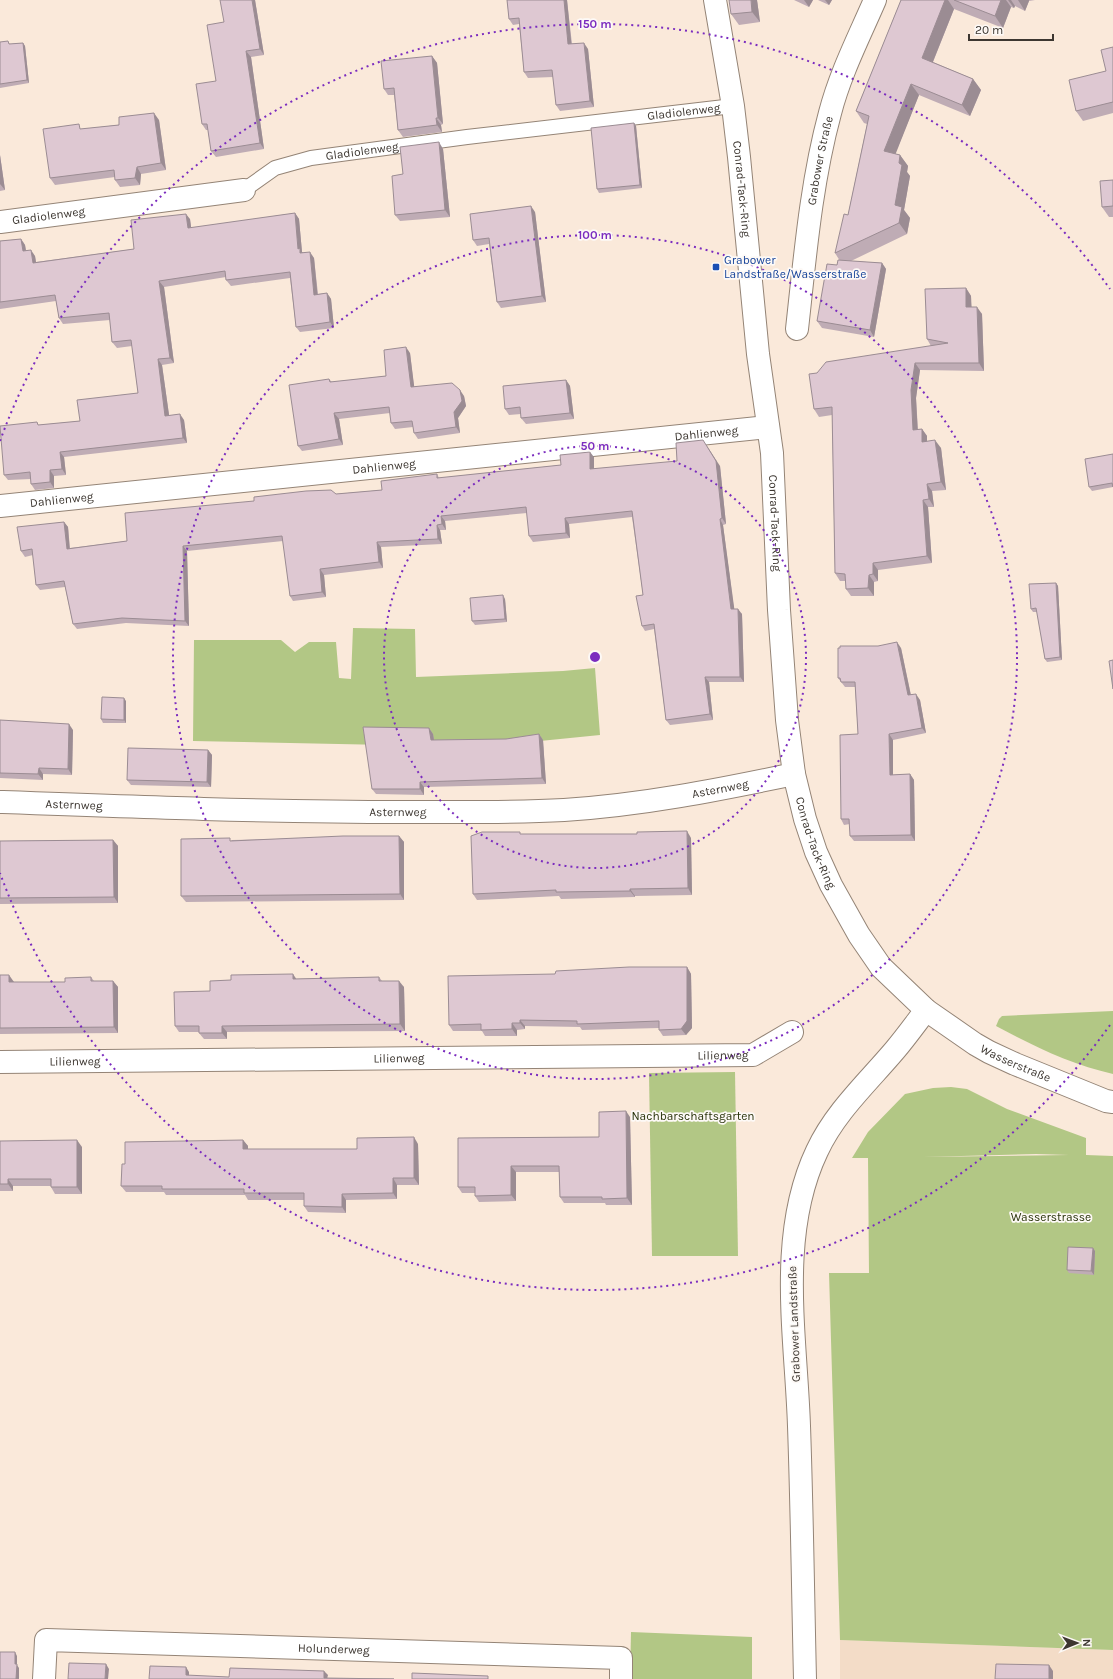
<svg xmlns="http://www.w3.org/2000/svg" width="1113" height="1679" font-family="Karla,sans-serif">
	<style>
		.built { fill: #f3dcc7 }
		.green { fill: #b2c785; fill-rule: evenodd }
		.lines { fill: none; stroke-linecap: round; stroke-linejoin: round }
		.lane-casing { stroke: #948476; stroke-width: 16 }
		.street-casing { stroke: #948476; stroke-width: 24 }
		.secondary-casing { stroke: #948476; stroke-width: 24 }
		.primary-casing { stroke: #948476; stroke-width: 24 }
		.lane { stroke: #fff; stroke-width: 14 }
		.street { stroke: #fff; stroke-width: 22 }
		.secondary { stroke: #fff; stroke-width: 22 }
		.primary { stroke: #fff; stroke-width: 22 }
		.wall { fill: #bfacb5 }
		.shaded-wall { fill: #9b8c93 }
		.building { fill: #dec8d2; stroke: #9b8c93 }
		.ring { fill: none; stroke: #7b2cbf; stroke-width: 2; stroke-dasharray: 2 4 }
		.transit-dot { fill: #1a4fb4; stroke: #fdf9f6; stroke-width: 1.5 }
		.labels { text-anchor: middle; stroke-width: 3.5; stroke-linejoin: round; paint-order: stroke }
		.street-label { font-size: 12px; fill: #3c3630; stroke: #fdf9f6 }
		.transit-label { font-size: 12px; fill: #164399; stroke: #fdf9f6; text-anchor: start }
		.park-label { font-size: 12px; fill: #28320a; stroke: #fdf9f6 }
		.centre { fill: #7b2cbf; stroke: #fdf9f6; stroke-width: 2 }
		.ring-label { font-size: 12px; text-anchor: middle; font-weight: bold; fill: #7b2cbf; stroke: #fdf9f6; stroke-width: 3.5; stroke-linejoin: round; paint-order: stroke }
	</style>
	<rect width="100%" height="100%" fill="#fae9da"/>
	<path class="built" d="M 840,1640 L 1113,1650 L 1113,1679 L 840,1679 Z"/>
	<g class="green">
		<path d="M 353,628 L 415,629 L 416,677 L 563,671 L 595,668 L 600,735 L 510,744 L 435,746 L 193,741 L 194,640 L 281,640 L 295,652 L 309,642 L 336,642 L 339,678 L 351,679 Z"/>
		<path d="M 1113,1011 L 1113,1074 C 1072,1065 1033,1046 996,1026 L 999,1019 L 1002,1016 Z"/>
		<path d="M 735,1072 L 738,1256 L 652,1256 L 649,1073 Z"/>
		<path d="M 951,1087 L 967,1089 L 1007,1109 L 1086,1138 L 1086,1155 L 1113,1156 L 1113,1650 L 840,1640 L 829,1273 L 869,1273 L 868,1158 L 852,1158 L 868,1132 L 905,1094 L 933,1088 ZM 1036,1154 L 1069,1155 L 923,1157 Z"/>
		<path d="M 631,1632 L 752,1637 L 752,1679 L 630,1679 Z"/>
	</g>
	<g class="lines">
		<defs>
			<g id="lane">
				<path id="s1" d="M 244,190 L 275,168 L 311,158 L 467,137 L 733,106"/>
			</g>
			<g id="street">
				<path id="s2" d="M 0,222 L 244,190"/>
				<path id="s3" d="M 797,329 C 805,257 811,183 830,113 C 840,74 859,37 875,0"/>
				<path id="s4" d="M 0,506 L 768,427"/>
				<path id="s5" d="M 0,802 C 135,807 269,812 404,812 C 458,812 511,813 564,810 C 642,805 718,790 794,774"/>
				<path id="s6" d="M 0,1062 L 753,1055 L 792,1032"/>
				<path id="s7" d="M 44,1679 L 46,1640 L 621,1658 L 621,1679"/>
			</g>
			<path id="secondary" d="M 805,1679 C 803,1595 802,1510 799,1426 C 796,1336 777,1235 817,1151 C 835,1112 868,1082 895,1050 C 906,1037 916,1023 926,1010"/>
			<g id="primary">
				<path id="s8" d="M 715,0 L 733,106 L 739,157 L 758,354 L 772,453 L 779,610 L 787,720 L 794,774 L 805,819 L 816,852 L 831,885 L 859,935 L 881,967 L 926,1010 L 975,1044 L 989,1052 L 1015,1064 L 1106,1101 L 1113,1102"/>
			</g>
		</defs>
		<use href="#lane" class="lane-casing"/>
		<use href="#street" class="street-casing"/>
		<use href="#secondary" class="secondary-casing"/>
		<use href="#primary" class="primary-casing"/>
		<use href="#lane" class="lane"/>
		<use href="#street" class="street"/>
		<use href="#secondary" class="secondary"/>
		<use href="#primary" class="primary"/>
	</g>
	<g class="wall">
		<path d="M 255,0 L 264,55 L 251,57 L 264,149 L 216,157 L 211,151 L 208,130 L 206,130 L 202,124 L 216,81 L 224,22 Z"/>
		<path d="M 507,0 L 567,0 L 572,44 L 588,49 L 594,107 L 560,111 L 556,105 L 553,77 L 528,78 L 524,72 L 519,24 L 513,25 L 509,19 Z"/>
		<path d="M 757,0 L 760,22 L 739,25 L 731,14 Z"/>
		<path d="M 794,0 L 813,0 L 809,7 Z"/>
		<path d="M 818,0 L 832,0 L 829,5 Z"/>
		<path d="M 901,0 L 1035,0 L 1029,1 L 1025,11 L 1015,6 L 1014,8 L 1011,7 L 1003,28 L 954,9 L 933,62 L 973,79 L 981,90 L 970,116 L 919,95 L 895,154 L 900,155 L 908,166 L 907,172 L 910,176 L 904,210 L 910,218 L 907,234 L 851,261 L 882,263 L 886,269 L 874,337 L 822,328 L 817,321 L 837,265 L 840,261 L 835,253 L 848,215 L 867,124 L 864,123 L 856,111 Z"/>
		<path d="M 0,42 L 11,44 L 23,43 L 25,46 L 29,83 L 0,88 Z"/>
		<path d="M 1113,47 L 1113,113 L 1083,121 L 1076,111 L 1106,71 Z"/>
		<path d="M 432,56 L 437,63 L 443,124 L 441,125 L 442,132 L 403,137 L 398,130 L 394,95 L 388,95 L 384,89 Z"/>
		<path d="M 159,120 L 166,170 L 141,174 L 140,185 L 120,187 L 115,180 L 115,177 L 55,185 L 50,178 L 83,129 Z"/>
		<path d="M 634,123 L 636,126 L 642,188 L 599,193 L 597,189 Z"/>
		<path d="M 443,149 L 450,217 L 400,221 L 395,215 Z"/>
		<path d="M 0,155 L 5,190 L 0,191 Z"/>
		<path d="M 1113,180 L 1113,217 L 1109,217 L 1102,207 Z"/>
		<path d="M 535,212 L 546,302 L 501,308 L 497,302 L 489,244 L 477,246 L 473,240 Z"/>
		<path d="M 295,213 L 299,219 L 302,252 L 314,258 L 318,294 L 327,293 L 331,299 L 334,328 L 300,332 L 296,327 L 290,278 L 231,286 L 226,280 L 226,277 L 164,287 L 174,363 L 162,365 L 169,415 L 184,420 L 187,443 L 64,457 L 66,475 L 54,476 L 54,488 L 35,490 L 31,484 L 31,479 L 8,480 L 4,475 L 39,425 L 80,421 L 138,393 L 132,346 L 117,348 L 112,342 L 110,320 L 63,324 L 59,318 L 56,301 L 0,309 L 0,241 L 21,239 L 25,245 L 26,251 L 35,256 L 36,262 L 134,249 L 190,219 L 191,228 Z"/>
		<path d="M 966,288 L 971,296 L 971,307 L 982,314 L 984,371 L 920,370 L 916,398 L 918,430 L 922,429 L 927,436 L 927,441 L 941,448 L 946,490 L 932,491 L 934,507 L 928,507 L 932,563 L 878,570 L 878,581 L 874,582 L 874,596 L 851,596 L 846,589 L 846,581 L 840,581 L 835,573 L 832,415 L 819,417 L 814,409 L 817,373 L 931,346 L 927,339 Z"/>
		<path d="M 410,353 L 414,387 L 464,396 L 466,406 L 458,418 L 460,433 L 418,439 L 414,433 L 413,427 L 395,429 L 391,423 L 390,413 L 339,419 L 343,445 L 302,451 L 298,446 L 329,379 L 332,382 L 386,376 Z"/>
		<path d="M 566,380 L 570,386 L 574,419 L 526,424 L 521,418 L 521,414 L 509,415 L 505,409 Z"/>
		<path d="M 1113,454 L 1113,487 L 1092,491 L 1089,487 Z"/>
		<path d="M 594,457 L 594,469 L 720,466 L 726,524 L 723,525 L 734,609 L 742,614 L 744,682 L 709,682 L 713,720 L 670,725 L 666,720 L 654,629 L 645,631 L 642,626 L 643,595 L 632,517 L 569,524 L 570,538 L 533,542 L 529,536 L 527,513 L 445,521 L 446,530 L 440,530 L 442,544 L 381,547 L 383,568 L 324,575 L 326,597 L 293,601 L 290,596 L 283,541 L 187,551 L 189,626 L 126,623 L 77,629 L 73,624 L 65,587 L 40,590 L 36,585 L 33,555 L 25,557 L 21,551 L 64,522 L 68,527 L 70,548 L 127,541 L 336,494 L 382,490 L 437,474 L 439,478 L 561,465 Z"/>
		<path d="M 1056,583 L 1058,586 L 1062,660 L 1047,662 L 1045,659 L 1037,612 L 1033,612 L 1031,609 Z"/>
		<path d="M 505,599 L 507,622 L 475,625 L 472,621 Z"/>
		<path d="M 901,648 L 911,695 L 920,700 L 926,733 L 893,740 L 893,775 L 910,774 L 914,780 L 915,841 L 854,841 L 850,836 L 850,824 L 844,825 L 841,819 L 858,734 L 855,687 L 845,687 L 838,678 Z"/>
		<path d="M 126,701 L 126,723 L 103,723 L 101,719 Z"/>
		<path d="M 0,720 L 73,730 L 72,775 L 43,774 L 43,780 L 0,778 Z"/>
		<path d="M 429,728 L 433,734 L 434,740 L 506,739 L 539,734 L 543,740 L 546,784 L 424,787 L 424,795 L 376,794 L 372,789 Z"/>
		<path d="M 208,750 L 212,755 L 211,787 L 131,785 L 127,780 Z"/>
		<path d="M 522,834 L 691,838 L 692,895 L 635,896 L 635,897 L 561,899 L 559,896 L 477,900 L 473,894 Z"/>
		<path d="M 399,836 L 404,842 L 404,900 L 186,902 L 181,896 L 232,840 Z"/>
		<path d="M 113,840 L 118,846 L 118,903 L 0,904 L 0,841 Z"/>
		<path d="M 687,967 L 691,974 L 692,1028 L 686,1035 L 663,1036 L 659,1030 L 659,1028 L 582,1030 L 580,1027 L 525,1026 L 525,1029 L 517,1030 L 517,1036 L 485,1036 L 482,1031 L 453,1031 L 449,1025 L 555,974 Z"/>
		<path d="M 0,975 L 14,982 L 65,982 L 91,977 L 94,981 L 113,981 L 118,987 L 118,1033 L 0,1034 Z"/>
		<path d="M 379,977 L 382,981 L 404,987 L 405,1031 L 227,1032 L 227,1039 L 204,1039 L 199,1033 L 199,1032 L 179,1032 L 175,1026 L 210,991 L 296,979 Z"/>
		<path d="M 630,1117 L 632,1205 L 606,1205 L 605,1203 L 564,1203 L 560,1197 L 559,1172 L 516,1172 L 516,1201 L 479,1202 L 475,1196 L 475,1193 L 462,1193 L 458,1187 L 458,1138 L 599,1137 Z"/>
		<path d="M 243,1140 L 248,1146 L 248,1149 L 357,1149 L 418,1144 L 419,1185 L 397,1185 L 397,1199 L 346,1200 L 346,1213 L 308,1212 L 304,1206 L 304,1200 L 248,1200 L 245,1195 L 166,1195 L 164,1192 L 126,1192 L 121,1186 L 125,1164 Z"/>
		<path d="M 0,1141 L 82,1147 L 82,1194 L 55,1194 L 51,1187 L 51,1186 L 13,1186 L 13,1191 L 0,1191 Z"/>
		<path d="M 1093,1248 L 1095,1251 L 1094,1275 L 1069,1273 L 1067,1270 Z"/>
	</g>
	<g class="shaded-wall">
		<path d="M 252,0 L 255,0 L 264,55 L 260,49 Z"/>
		<path d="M 564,0 L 567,0 L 572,50 L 568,44 Z"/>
		<path d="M 751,0 L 757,0 L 760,22 L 752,12 Z"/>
		<path d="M 804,0 L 813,0 L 809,7 Z"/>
		<path d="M 825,0 L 832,0 L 829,5 Z"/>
		<path d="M 945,0 L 948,0 L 954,9 L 930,69 L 922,58 Z"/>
		<path d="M 1001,0 L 1006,0 L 1011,7 L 1003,28 L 995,16 Z"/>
		<path d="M 1008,0 L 1011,0 L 1015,6 L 1014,8 Z"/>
		<path d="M 1018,0 L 1029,0 L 1029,1 L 1025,11 Z"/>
		<path d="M 23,43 L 25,46 L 29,83 L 27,80 Z"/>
		<path d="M 584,43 L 588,49 L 594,107 L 590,101 Z"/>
		<path d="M 246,51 L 251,57 L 264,149 L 260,143 Z"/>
		<path d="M 432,56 L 437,63 L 443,124 L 438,118 Z"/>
		<path d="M 973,79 L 981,90 L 970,116 L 962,105 Z"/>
		<path d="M 911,84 L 919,95 L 892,163 L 884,151 Z"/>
		<path d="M 154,113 L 159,120 L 166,170 L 161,163 Z"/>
		<path d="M 436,118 L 441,125 L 442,132 L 437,125 Z"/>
		<path d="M 634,123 L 636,126 L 642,188 L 640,185 Z"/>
		<path d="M 439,142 L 443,149 L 450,217 L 445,210 Z"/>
		<path d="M 0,155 L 5,190 L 0,184 Z"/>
		<path d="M 900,155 L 908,166 L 907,172 L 910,176 L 904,210 L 910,218 L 907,234 L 899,223 L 895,205 L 899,163 Z"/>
		<path d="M 137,167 L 141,174 L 140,185 L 135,178 Z"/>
		<path d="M 531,206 L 535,212 L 546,302 L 542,296 Z"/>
		<path d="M 295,213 L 299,219 L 302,252 L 304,254 L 300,253 L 298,249 Z"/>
		<path d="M 186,214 L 190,219 L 192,234 L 188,228 Z"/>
		<path d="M 21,239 L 25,245 L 27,257 L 23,251 Z"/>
		<path d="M 31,250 L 35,256 L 37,269 L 33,263 Z"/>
		<path d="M 310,252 L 314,258 L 318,300 L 314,295 Z"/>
		<path d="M 882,263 L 886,269 L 874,337 L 870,330 Z"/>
		<path d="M 159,281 L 164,287 L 174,363 L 170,358 Z"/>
		<path d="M 966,288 L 971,296 L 972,314 L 966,307 Z"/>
		<path d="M 327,293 L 331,299 L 334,328 L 330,322 Z"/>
		<path d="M 977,307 L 982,314 L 984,371 L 979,363 Z"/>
		<path d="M 406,347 L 410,353 L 415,393 L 411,387 Z"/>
		<path d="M 158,359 L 162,365 L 170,422 L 165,416 Z"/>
		<path d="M 915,363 L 920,370 L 916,398 L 918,437 L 913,430 L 911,390 Z"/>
		<path d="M 566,380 L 570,386 L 574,419 L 570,413 Z"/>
		<path d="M 460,390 L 464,396 L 466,406 L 458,418 L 460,433 L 456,427 L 454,412 Z"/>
		<path d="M 334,413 L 339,419 L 343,445 L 339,439 Z"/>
		<path d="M 180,414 L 184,420 L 187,443 L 183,438 Z"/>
		<path d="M 922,429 L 927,436 L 927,449 L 922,442 Z"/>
		<path d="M 935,440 L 941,448 L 946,490 L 941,482 Z"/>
		<path d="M 707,446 L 720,466 L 726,524 L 722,518 Z"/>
		<path d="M 60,452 L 64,457 L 66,475 L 62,469 Z"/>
		<path d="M 590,452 L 594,457 L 594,475 L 590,469 Z"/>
		<path d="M 50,470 L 54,476 L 54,488 L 50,482 Z"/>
		<path d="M 927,484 L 932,491 L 934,507 L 929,499 Z"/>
		<path d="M 923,500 L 928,507 L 932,563 L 927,556 Z"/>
		<path d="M 441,516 L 445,521 L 446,530 L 442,524 Z"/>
		<path d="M 565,518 L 569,524 L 570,538 L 566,533 Z"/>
		<path d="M 720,519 L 723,525 L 735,614 L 731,609 Z"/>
		<path d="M 64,522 L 68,527 L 70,554 L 67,549 Z"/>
		<path d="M 437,525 L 440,530 L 442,544 L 438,539 Z"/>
		<path d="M 377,542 L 381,547 L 383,568 L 379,562 Z"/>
		<path d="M 183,546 L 187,551 L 189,626 L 185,621 Z"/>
		<path d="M 873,563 L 878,570 L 878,581 L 873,574 Z"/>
		<path d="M 320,569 L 324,575 L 326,597 L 322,592 Z"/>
		<path d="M 869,575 L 874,582 L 874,596 L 868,588 Z"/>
		<path d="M 1056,583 L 1058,586 L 1062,660 L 1060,657 Z"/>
		<path d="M 503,595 L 505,599 L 507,622 L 505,619 Z"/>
		<path d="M 738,609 L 742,614 L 744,682 L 740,677 Z"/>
		<path d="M 897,642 L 901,648 L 912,701 L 908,695 Z"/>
		<path d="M 705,677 L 709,682 L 713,720 L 710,714 Z"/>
		<path d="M 916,694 L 920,700 L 926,733 L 922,728 Z"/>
		<path d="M 124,698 L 126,701 L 126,723 L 124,720 Z"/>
		<path d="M 69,724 L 73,730 L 72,775 L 68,769 Z"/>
		<path d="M 429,728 L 433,734 L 435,746 L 431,740 Z"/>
		<path d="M 539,734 L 543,740 L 546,784 L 542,778 Z"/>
		<path d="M 889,734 L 893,740 L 893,780 L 890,775 Z"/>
		<path d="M 208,750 L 212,755 L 211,787 L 207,782 Z"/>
		<path d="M 39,768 L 43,774 L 43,780 L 38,774 Z"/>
		<path d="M 910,774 L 914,780 L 915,841 L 911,835 Z"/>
		<path d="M 420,782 L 424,787 L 424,795 L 420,789 Z"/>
		<path d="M 687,831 L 691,838 L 692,895 L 688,888 Z"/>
		<path d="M 399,836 L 404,842 L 404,900 L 400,894 Z"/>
		<path d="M 113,840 L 118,846 L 118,903 L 114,897 Z"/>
		<path d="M 630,889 L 635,896 L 635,897 L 630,891 Z"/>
		<path d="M 687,967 L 691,974 L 692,1028 L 686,1035 L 681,1029 Z"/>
		<path d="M 293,974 L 297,980 L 293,979 Z"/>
		<path d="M 9,975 L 14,982 L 14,989 L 9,982 Z"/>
		<path d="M 113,981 L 118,987 L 118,1033 L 114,1027 Z"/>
		<path d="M 399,981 L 404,987 L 405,1031 L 400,1024 Z"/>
		<path d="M 520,1020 L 525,1026 L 525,1029 L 520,1023 Z"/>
		<path d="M 512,1023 L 517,1030 L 517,1036 L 512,1029 Z"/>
		<path d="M 222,1026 L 227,1032 L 227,1039 L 222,1033 Z"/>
		<path d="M 626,1111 L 630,1117 L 632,1205 L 627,1198 Z"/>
		<path d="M 414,1137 L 418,1144 L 419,1185 L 414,1178 Z"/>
		<path d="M 77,1140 L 82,1147 L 82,1194 L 77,1187 Z"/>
		<path d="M 243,1140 L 248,1146 L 248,1156 L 243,1149 Z"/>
		<path d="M 511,1166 L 516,1172 L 516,1201 L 511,1195 Z"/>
		<path d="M 393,1178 L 397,1185 L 397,1199 L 393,1193 Z"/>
		<path d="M 8,1179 L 13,1186 L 13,1191 L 8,1184 Z"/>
		<path d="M 342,1194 L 346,1200 L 346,1213 L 342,1207 Z"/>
		<path d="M 1093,1248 L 1095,1251 L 1094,1275 L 1091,1271 Z"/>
		<path d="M 15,1652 L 17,1656 L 17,1665 L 19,1668 L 19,1679 L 16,1679 L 15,1664 Z"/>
		<path d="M 106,1664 L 109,1669 L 108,1679 L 105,1679 Z"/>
		<path d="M 1049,1665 L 1053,1671 L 1053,1679 L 1049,1679 Z"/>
		<path d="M 186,1667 L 189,1672 L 189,1679 L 186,1675 Z"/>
		<path d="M 324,1671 L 328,1675 L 327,1679 L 324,1678 Z"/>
	</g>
	<g class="building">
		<path d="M 220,0 L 252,0 L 260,49 L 246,51 L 260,143 L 211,151 L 207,124 L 202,124 L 196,84 L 216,81 L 207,25 L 224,22 Z"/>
		<path d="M 507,0 L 564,0 L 568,44 L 584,43 L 590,101 L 556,105 L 552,70 L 524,72 L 519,18 L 509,19 Z"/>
		<path d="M 729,0 L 751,0 L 752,12 L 731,14 Z"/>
		<path d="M 901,0 L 945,0 L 922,58 L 973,79 L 962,105 L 911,84 L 884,151 L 900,155 L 899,163 L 902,165 L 895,205 L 902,207 L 899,223 L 835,253 L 844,214 L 848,215 L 869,116 L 856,111 Z"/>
		<path d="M 954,0 L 1001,0 L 995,16 Z"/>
		<path d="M 8,41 L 9,44 L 23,43 L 27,80 L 0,84 L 0,42 Z"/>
		<path d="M 1113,47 L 1113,102 L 1076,111 L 1069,80 L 1106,71 L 1101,50 Z"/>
		<path d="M 432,56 L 438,118 L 436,118 L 437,125 L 398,130 L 394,88 L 384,89 L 381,61 Z"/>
		<path d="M 154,113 L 161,163 L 137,167 L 135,178 L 115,180 L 114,170 L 50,178 L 43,129 L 79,124 L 80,129 L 119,125 L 119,117 Z"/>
		<path d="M 634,123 L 640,185 L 597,189 L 591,128 Z"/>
		<path d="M 439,142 L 445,210 L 395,215 L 392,176 L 403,174 L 400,147 Z"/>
		<path d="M 1113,180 L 1113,206 L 1102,207 L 1100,181 Z"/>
		<path d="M 531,206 L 542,296 L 497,302 L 489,238 L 473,240 L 470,214 Z"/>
		<path d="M 295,213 L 298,249 L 300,248 L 300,253 L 310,252 L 314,295 L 327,293 L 330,322 L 296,327 L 290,272 L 226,280 L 225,271 L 159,281 L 170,358 L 158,359 L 165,416 L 180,414 L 183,438 L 60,452 L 62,469 L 50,470 L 50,482 L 31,484 L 30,472 L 4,475 L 0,426 L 37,422 L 38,425 L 80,421 L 77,400 L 138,393 L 131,340 L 112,342 L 109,313 L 59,318 L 55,295 L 0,302 L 0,241 L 21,239 L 23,251 L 31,250 L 33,263 L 134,249 L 131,220 L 186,214 L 188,228 Z"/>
		<path d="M 838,260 L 882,263 L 870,330 L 817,321 L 827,264 L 837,265 Z"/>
		<path d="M 966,288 L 966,307 L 977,307 L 979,363 L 915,363 L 911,390 L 913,430 L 922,429 L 922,442 L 935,440 L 941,482 L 927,484 L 929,499 L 923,500 L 927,556 L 873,563 L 873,574 L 869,575 L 868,588 L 846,589 L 845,574 L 835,573 L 832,407 L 814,409 L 809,374 L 817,373 L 826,362 L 948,343 L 927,339 L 925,289 Z"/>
		<path d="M 406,347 L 411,387 L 452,383 L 460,390 L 462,401 L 454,412 L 456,427 L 414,433 L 412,421 L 391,423 L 389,407 L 334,413 L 339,439 L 298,446 L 289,385 L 329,379 L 330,382 L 386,376 L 384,350 Z"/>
		<path d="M 566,380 L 570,413 L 521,418 L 520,407 L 505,409 L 503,386 Z"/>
		<path d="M 703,440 L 716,461 L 722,518 L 720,519 L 731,609 L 738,609 L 740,677 L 705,677 L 710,714 L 666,720 L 654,624 L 642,626 L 636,596 L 643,595 L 632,511 L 565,518 L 566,533 L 529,536 L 526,507 L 441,516 L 442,524 L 437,525 L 438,539 L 377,542 L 379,562 L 320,569 L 322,592 L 290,596 L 282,536 L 183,546 L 185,621 L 122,618 L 73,624 L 64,581 L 36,585 L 32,549 L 21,551 L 17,527 L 64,522 L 67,549 L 127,541 L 125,513 L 254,501 L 254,497 L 306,491 L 331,490 L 336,494 L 382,490 L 381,481 L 437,474 L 437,478 L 561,465 L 560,455 L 590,452 L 590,469 L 677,461 L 676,443 Z"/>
		<path d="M 1113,454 L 1113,487 L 1112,483 L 1089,487 L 1085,459 Z"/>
		<path d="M 1056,583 L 1060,657 L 1045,659 L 1036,608 L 1031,609 L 1029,584 Z"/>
		<path d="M 503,595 L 505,619 L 472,621 L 470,598 Z"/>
		<path d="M 897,642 L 908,695 L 916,694 L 922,728 L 889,734 L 890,775 L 910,774 L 911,835 L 850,836 L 849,819 L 841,819 L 840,735 L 858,734 L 855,682 L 841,682 L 840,678 L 838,678 L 838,648 L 840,648 L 840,646 L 878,646 Z"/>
		<path d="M 1113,660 L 1113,689 L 1109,661 Z"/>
		<path d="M 102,697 L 124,698 L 124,720 L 101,719 Z"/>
		<path d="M 0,720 L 69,724 L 68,769 L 39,768 L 38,774 L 0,773 Z"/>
		<path d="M 363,727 L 429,728 L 431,740 L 506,739 L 539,734 L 542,778 L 420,782 L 420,789 L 372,789 Z"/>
		<path d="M 128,748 L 208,750 L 207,782 L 127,780 Z"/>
		<path d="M 687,831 L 688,888 L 630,889 L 630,891 L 556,892 L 556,890 L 473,894 L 471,836 L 482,832 L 520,832 L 520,834 L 637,834 L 637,832 Z"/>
		<path d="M 343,836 L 399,836 L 400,894 L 181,896 L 181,839 L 230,838 L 230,841 Z"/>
		<path d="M 113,840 L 114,897 L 0,898 L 0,841 Z"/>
		<path d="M 629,967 L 687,967 L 687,1021 L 681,1029 L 659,1030 L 659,1021 L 577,1024 L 577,1021 L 520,1020 L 520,1023 L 512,1023 L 512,1029 L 481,1030 L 481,1024 L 449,1025 L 448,976 L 555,974 L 556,971 Z"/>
		<path d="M 293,974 L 293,979 L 379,977 L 379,981 L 399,981 L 400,1024 L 222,1026 L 222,1033 L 199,1033 L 199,1026 L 175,1026 L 174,992 L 210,991 L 210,981 L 231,980 L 231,975 Z"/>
		<path d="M 0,975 L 9,975 L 9,982 L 65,982 L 65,978 L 91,977 L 91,981 L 113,981 L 114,1027 L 0,1028 Z"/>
		<path d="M 626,1111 L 627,1198 L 602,1199 L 602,1197 L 560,1197 L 559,1166 L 511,1166 L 511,1195 L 475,1196 L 475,1187 L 458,1187 L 458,1138 L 599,1137 L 599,1112 Z"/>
		<path d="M 414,1137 L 414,1178 L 393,1178 L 393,1193 L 342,1194 L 342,1207 L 304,1206 L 304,1193 L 244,1193 L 244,1189 L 162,1189 L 162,1186 L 121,1186 L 122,1164 L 125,1164 L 125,1142 L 243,1140 L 243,1149 L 357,1149 L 357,1138 Z"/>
		<path d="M 77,1140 L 77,1187 L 51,1187 L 51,1179 L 8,1179 L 8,1184 L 0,1184 L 0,1141 Z"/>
		<path d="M 1068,1247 L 1093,1248 L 1091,1271 L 1067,1270 Z"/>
		<path d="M 0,1652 L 15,1652 L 15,1664 L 17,1664 L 16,1679 L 0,1679 Z"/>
		<path d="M 69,1663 L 106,1664 L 105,1679 L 68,1679 Z"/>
		<path d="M 996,1664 L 1049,1665 L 1049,1679 L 995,1679 Z"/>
		<path d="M 150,1666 L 186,1667 L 186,1675 L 229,1677 L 230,1668 L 324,1671 L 324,1678 L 394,1679 L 149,1679 Z"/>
		<path d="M 412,1673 L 488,1676 L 488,1679 L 412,1679 Z"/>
	</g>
	<g class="ring">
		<circle cx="595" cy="657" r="211"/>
		<circle cx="595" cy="657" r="422"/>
		<path d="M1110 1025A633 633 0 0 1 0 873M0 441A633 633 0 0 1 1110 289"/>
	</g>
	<rect class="transit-dot" x="712" y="263" width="8" height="8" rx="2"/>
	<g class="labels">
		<g class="street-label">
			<text dy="4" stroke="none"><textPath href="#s1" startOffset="451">Gladiolenweg</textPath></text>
			<text dy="4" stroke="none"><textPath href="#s1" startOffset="127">Gladiolenweg</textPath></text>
			<text dy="4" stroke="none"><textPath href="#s3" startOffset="170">Grabower Straße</textPath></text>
			<text dy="4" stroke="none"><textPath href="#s8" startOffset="191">Conrad-Tack-Ring</textPath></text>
			<text dy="4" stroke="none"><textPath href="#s2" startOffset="49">Gladiolenweg</textPath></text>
			<text dy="4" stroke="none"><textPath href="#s4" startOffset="710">Dahlienweg</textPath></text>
			<text dy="4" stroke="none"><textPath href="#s4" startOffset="386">Dahlienweg</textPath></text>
			<text dy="4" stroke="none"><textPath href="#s4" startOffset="62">Dahlienweg</textPath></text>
			<text dy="4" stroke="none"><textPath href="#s8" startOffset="527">Conrad-Tack-Ring</textPath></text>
			<text dy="4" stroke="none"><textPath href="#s5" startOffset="722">Asternweg</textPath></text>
			<text dy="4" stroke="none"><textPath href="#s5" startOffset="74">Asternweg</textPath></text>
			<text dy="4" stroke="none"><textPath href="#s5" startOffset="398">Asternweg</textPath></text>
			<text dy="4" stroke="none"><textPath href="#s8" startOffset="851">Conrad-Tack-Ring</textPath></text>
			<text dy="4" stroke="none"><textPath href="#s6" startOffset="723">Lilienweg</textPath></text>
			<text dy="4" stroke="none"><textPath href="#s6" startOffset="399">Lilienweg</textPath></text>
			<text dy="4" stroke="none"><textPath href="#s6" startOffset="75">Lilienweg</textPath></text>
			<text dy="4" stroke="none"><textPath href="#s8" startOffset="1159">Wasserstraße</textPath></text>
			<text transform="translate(794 1324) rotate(-92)" y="4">Grabower Landstraße</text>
			<text dy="4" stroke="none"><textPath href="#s7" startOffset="327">Holunderweg</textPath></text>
		</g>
		<g class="transit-label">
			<text x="724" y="264">Grabower<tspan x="724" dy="14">Landstraße/Wasserstraße</tspan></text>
		</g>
		<g class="park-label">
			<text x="693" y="1120">Nachbarschaftsgarten</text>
			<text x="1051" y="1221">Wasserstrasse</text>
		</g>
	</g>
	<circle cx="595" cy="657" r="6" class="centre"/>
	<g class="ring-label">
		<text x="595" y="28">150 m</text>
		<text x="595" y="239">100 m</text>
		<text x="595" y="450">50 m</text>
	</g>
	<g transform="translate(1077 1643) rotate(89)" stroke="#fdf9f6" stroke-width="3" paint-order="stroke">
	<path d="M0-3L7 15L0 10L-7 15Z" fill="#3c3630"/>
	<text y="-6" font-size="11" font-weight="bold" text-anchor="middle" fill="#3c3630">N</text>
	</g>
	<path d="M969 34v6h84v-6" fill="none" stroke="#3c3630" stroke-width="2"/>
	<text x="975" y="34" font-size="12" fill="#3c3630" stroke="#fdf9f6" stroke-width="3" paint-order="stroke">20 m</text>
</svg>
